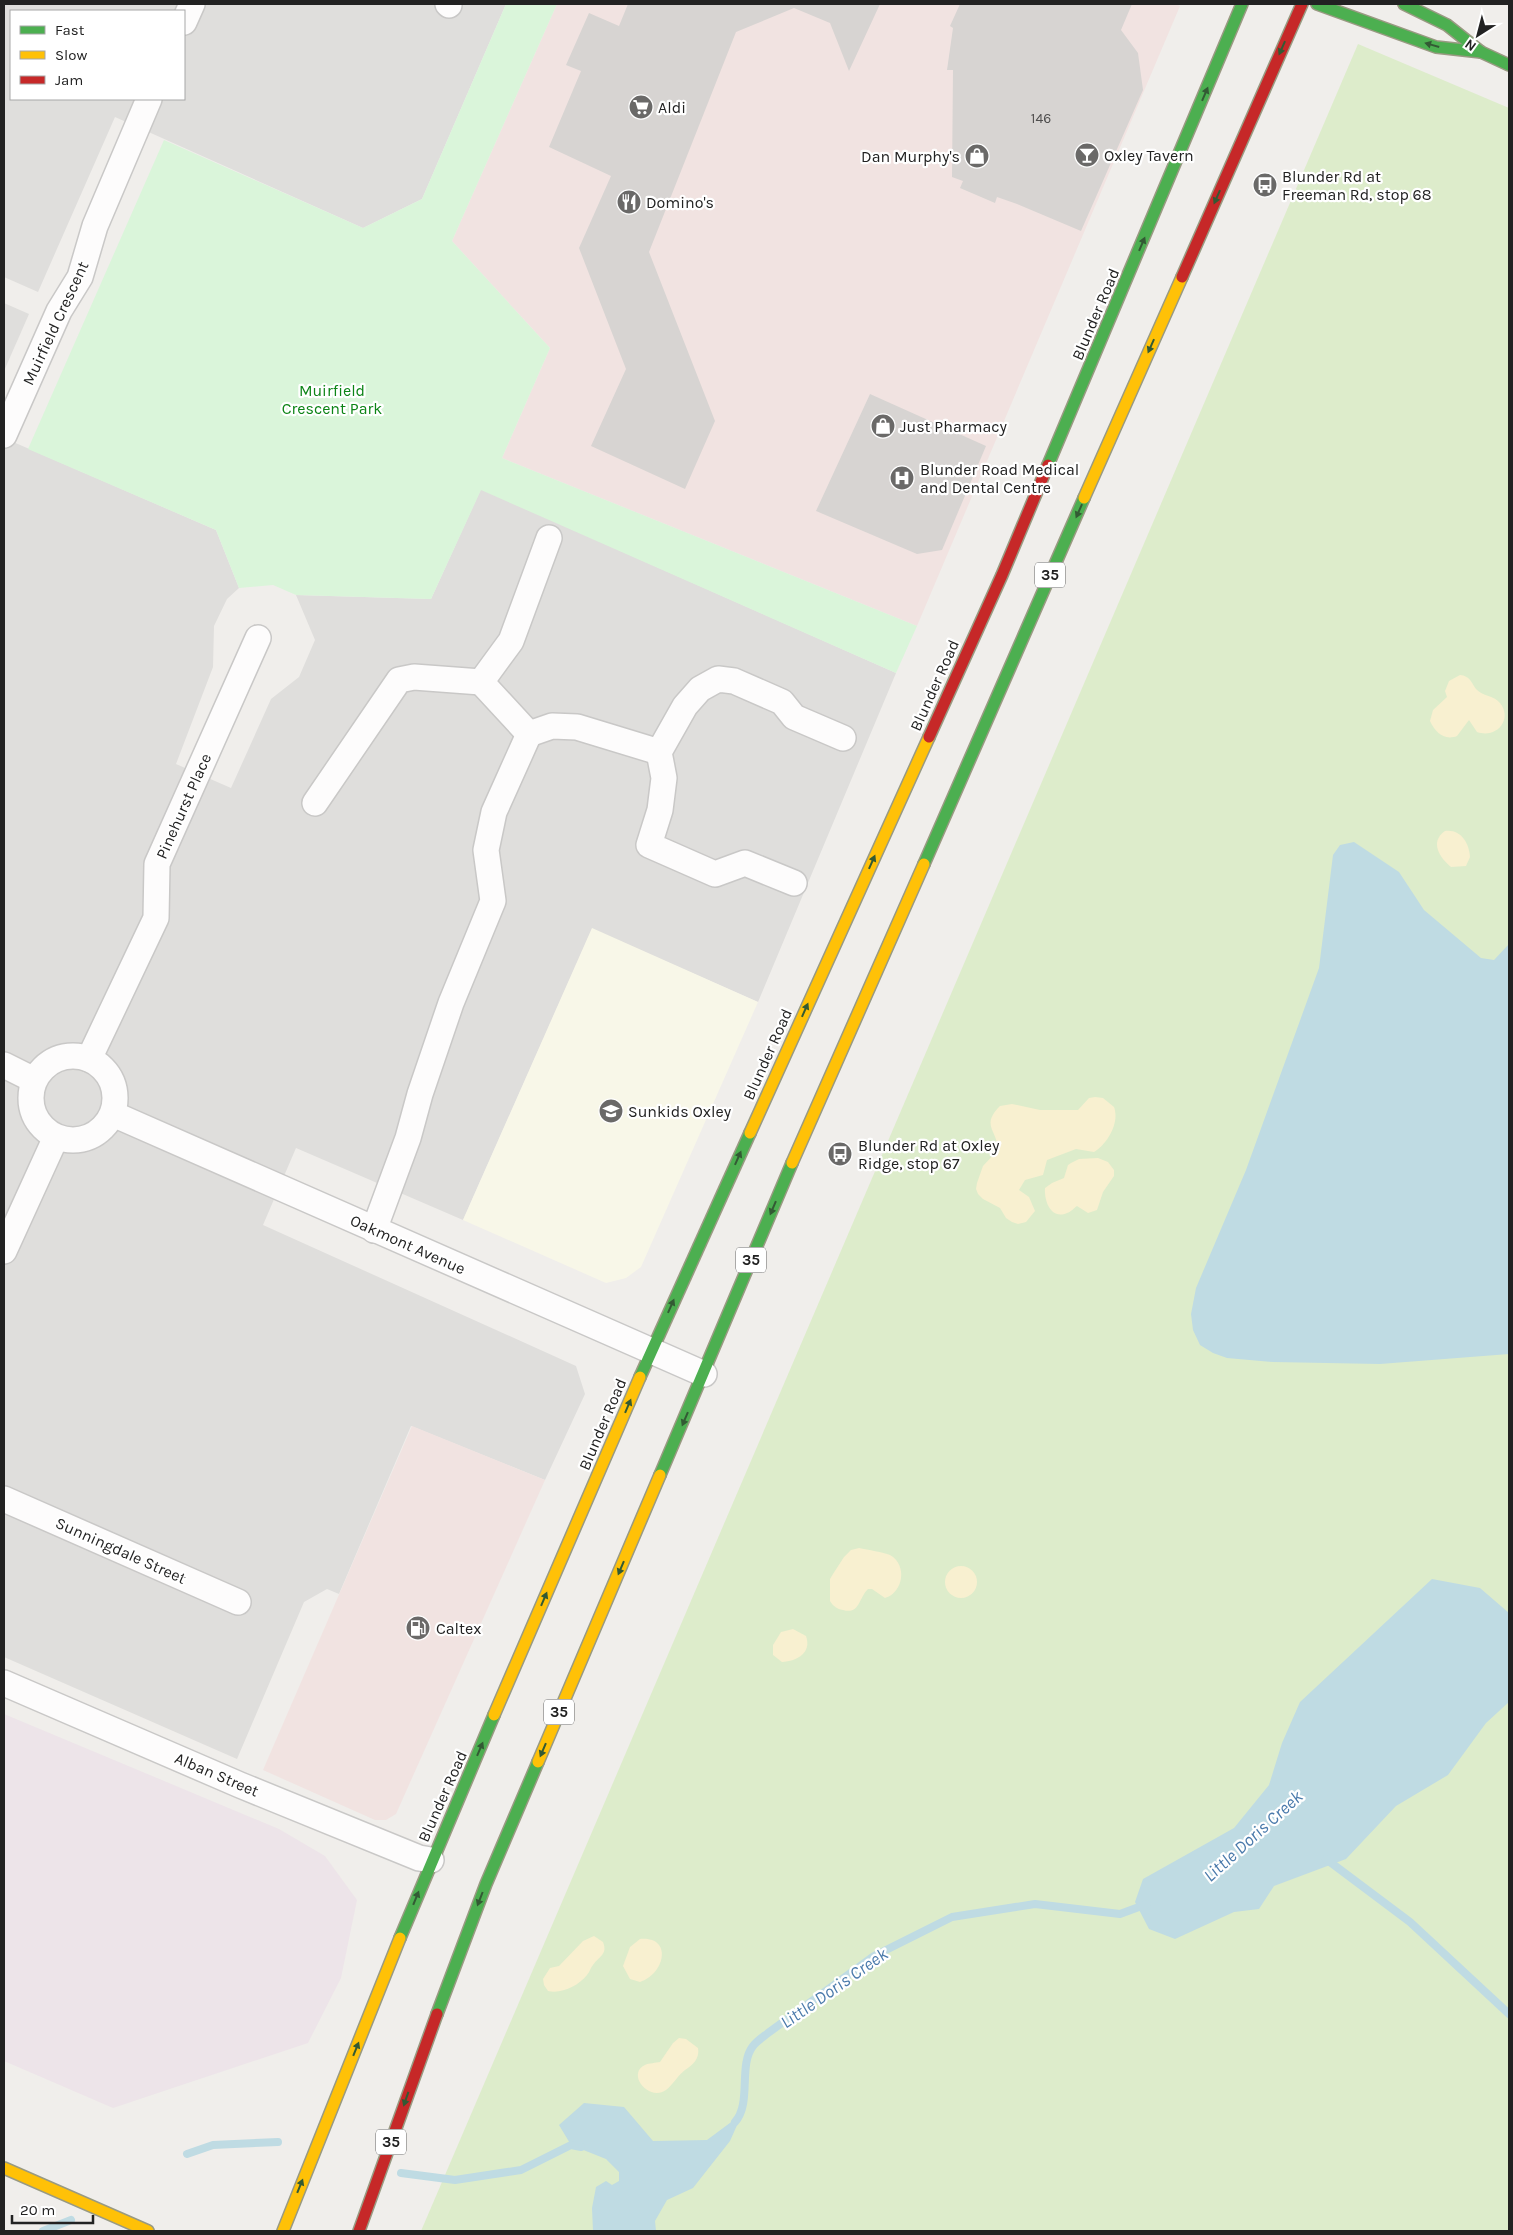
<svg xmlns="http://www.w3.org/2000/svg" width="1513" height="2235" font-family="Karla,sans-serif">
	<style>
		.residential { fill: #dfdedc; fill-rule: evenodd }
		.commercial { fill: #f1e3e1 }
		.industrial { fill: #ede4e9 }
		.education { fill: #f8f7e8 }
		.grass { fill: #ddeccb }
		.sand { fill: #f8f0d0 }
		.park { fill: #daf5da }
		.water { fill: #bfdbe3 }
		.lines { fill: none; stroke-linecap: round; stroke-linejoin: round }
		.stream { stroke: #bfdbe3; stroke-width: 8 }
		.building { fill: #d7d4d2 }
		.street-casing { stroke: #c9c8c7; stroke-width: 28 }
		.fast-casing { stroke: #999a82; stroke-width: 14 }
		.slow-casing { stroke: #999a82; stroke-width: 14 }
		.jam-casing { stroke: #999a82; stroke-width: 14 }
		.street { stroke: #fdfcfc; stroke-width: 25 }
		.fast { stroke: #4caf50; stroke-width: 11 }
		.slow { stroke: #ffc107; stroke-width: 11 }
		.jam { stroke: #c62828; stroke-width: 11 }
		.oneway { fill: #335a34 }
		.labels { text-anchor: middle; stroke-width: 4.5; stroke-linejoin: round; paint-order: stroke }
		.number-label { font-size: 14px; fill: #4f4e4e }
		.shield { fill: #fff; stroke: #646464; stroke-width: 1 }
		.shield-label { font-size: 15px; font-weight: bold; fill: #222 }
		.poi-label { font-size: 16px; fill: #222; stroke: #fff; text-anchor: start }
		.street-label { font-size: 16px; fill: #222; stroke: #fff }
		.park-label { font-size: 16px; fill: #0c8416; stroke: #fff }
		.water-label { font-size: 18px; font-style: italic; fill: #4a7aab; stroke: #fff }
	</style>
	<rect width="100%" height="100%" fill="#f0eeeb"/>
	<g class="residential">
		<path d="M 4,4 L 506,4 L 422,199 L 363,228 L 115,117 L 38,292 L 4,277 ZM 11,11 L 184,11 L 184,99 L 11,99 Z"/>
		<path d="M 4,303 L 29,314 L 4,371 Z"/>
		<path d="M 4,438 L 216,530 L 239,588 L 227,599 L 214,626 L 213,667 L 176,764 L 231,788 L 271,699 L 299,677 L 315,640 L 296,595 L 431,599 L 481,489 L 896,673 L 758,1002 L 592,929 L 463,1220 L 296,1148 L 263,1225 L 576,1366 L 585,1394 L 545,1480 L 411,1426 L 339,1594 L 327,1589 L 304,1602 L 237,1759 L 4,1657 Z"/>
	</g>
	<g class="commercial">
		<path d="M 557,4 L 1175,4 L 1180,6 L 917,626 L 502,458 L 550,348 L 452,241 Z"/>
		<path d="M 412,1426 L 545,1480 L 396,1814 L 386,1820 L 375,1820 L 263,1770 Z"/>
	</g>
	<path class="industrial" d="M 4,1714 L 279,1829 L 325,1856 L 357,1900 L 341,1978 L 308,2043 L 113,2108 L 4,2061 Z"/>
	<path class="education" d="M 592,928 L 758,1002 L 641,1267 L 626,1278 L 606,1283 L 463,1220 Z"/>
	<path class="grass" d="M 1358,44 L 1509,108 L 1509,2231 L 421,2231 Z"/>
	<g class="sand">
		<path d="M 1460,675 C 1470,676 1471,682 1476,689 C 1482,696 1495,696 1500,703 C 1513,719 1497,739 1477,732 L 1469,720 L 1457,736 C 1444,741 1435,732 1430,721 L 1433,710 L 1447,697 L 1445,691 L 1449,681 Z"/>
		<path d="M 1445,831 C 1461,829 1469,843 1470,857 L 1466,866 L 1451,867 C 1440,858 1429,842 1445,831 Z"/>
		<path d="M 1095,1097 L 1103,1098 L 1114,1107 C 1120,1123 1107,1144 1094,1152 L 1076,1149 L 1047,1160 L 1043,1175 L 1025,1180 L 1019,1190 L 1029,1197 L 1035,1211 L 1026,1222 L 1018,1224 L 1012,1222 L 1006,1218 L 1000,1208 L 983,1199 L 978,1194 L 976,1189 L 977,1183 L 983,1166 L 997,1151 C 1000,1131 979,1127 1000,1106 L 1012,1104 L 1040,1110 L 1078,1110 L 1089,1098 Z"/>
		<path d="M 1098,1158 L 1108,1162 L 1114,1170 L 1114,1176 L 1103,1192 L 1097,1210 L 1088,1213 L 1077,1206 C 1074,1208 1071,1212 1067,1213 C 1051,1220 1044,1201 1045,1188 L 1052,1183 L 1064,1178 L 1068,1165 L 1071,1163 L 1079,1159 Z"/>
		<path d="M 859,1548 C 868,1550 883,1552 890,1555 C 908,1565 903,1593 885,1598 L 872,1589 L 868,1589 C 859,1597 860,1615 843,1610 C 837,1609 833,1606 830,1601 L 830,1579 L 833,1574 L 844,1557 L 851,1550 Z"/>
		<circle cx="961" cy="1582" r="16"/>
		<path d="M 793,1629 L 806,1636 C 812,1653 797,1661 782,1662 L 773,1655 L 773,1645 L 781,1632 Z"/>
		<path d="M 594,1936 L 603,1942 C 608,1955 599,1956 593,1965 C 590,1968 590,1972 587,1975 C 578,1986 562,1994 548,1991 L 544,1985 L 543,1979 L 550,1968 L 559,1966 L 583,1941 Z"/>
		<path d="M 640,1939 C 673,1936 665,1974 640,1982 L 630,1979 L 623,1966 L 630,1947 Z"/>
		<path d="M 679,2038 L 686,2039 L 698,2048 C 700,2058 693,2065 685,2070 C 677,2076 673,2085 666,2090 C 649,2102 626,2074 645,2065 C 649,2063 656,2063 660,2062 L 673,2043 Z"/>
	</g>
	<path class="park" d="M 506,4 L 557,4 L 452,241 L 550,348 L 502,458 L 917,626 L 896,673 L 481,490 L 431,599 L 296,595 L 273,585 L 239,588 L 216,530 L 28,449 L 164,140 L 363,228 L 422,199 Z"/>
	<g class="water">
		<path d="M 1354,842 L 1399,872 L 1424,910 L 1481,958 L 1494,960 L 1509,944 L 1509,1354 L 1380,1364 L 1273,1362 L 1227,1358 L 1213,1353 L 1200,1345 L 1193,1330 L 1191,1314 L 1196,1288 L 1246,1170 L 1319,968 L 1333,855 L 1340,845 Z"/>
		<path d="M 1432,1579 L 1480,1588 L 1509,1613 L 1509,1702 L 1486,1723 L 1448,1775 L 1396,1806 L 1346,1859 L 1274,1886 L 1259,1909 L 1234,1912 L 1175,1939 L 1149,1929 L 1135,1902 L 1143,1879 L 1234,1828 L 1269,1785 L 1282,1743 L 1300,1702 Z"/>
		<path d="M 584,2103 L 624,2107 L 653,2141 L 707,2140 L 742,2114 L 730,2141 L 693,2188 L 667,2200 L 655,2221 L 656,2231 L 593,2231 L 592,2208 L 596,2187 L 606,2181 L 612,2185 L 619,2181 L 619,2172 L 606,2159 L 571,2145 L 559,2125 Z"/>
	</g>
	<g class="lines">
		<g class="stream">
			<path d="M 1326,1859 L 1410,1922 L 1509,2014"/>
			<path d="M 735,2122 C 752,2103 738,2065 753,2046 C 757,2041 763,2037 768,2033 L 874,1956 L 952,1917 L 1035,1904 L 1120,1914 L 1147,1904"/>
			<path d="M 187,2154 L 213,2145 L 278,2142"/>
			<path d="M 401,2173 L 455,2180 L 521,2170 L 571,2145 L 581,2147"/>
			<path d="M 43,2231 L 71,2220"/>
		</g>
	</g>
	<g class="building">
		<path d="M 628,4 L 880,4 L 849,71 L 830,23 L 794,8 L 736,32 L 649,252 L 715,421 L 685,489 L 591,446 L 626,369 L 579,248 L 611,176 L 549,147 L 581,71 L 566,65 L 589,13 L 619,26 Z"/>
		<path d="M 960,4 L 1132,4 L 1121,30 L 1138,53 L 1143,90 L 1081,231 L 1017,204 L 997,197 L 995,203 L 960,188 L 963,181 L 952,177 L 953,70 L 947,70 L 953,28 L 950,26 Z"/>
		<path d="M 870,394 L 986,446 L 942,550 L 917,554 L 816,511 Z"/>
	</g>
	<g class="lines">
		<defs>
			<g id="street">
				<path d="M 448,4 L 449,5"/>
				<path d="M 184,22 L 192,4"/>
				<path d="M 4,435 L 59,311 L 80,277 L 95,226 L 149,99"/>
				<path d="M 481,682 L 529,734 L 552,726 L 577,727 L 659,752"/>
				<path d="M 315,803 L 399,680 L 414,677 L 481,682 L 511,641 L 549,538"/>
				<path d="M 794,883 L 745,863 L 715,874 L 649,845 L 660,810 L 664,778 L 659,752 L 685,706 L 700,689 L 718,679 L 734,681 L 782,702 L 794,717 L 843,738"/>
				<circle cx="73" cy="1098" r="42"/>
				<path d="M 89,1059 L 156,918 L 157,864 L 258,638"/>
				<path d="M 4,1065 L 34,1080"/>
				<path d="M 113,1114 L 704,1374"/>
				<path d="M 374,1230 L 408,1138 L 420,1094 L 451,1003 L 493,901 L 486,850 L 494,812 L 529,734"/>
				<path d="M 4,1251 L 56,1137"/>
				<path d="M 4,1499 L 238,1602"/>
				<path d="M 4,1683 L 240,1785 L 419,1858 L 431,1860"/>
			</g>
			<g id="fast">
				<path d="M 1317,4 L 1436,47 L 1481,52"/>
				<path d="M 1404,4 L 1447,25 L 1481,52 L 1509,65"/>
				<path d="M 1048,465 L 1242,4"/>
				<path d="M 924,864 L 1084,498"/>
				<path d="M 640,1377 L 750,1133"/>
				<path d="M 660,1475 L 792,1163"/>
				<path d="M 400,1938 L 494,1715"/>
				<path d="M 437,2014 L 486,1884 L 538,1762"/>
			</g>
			<g id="slow">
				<path d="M 1084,498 L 1182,277"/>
				<path d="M 750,1133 L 929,737"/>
				<path d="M 792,1163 L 924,864"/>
				<path d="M 494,1715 L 640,1377"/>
				<path d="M 538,1762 L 660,1475"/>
				<path d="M 4,2168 L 148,2231"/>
				<path d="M 283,2231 L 400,1938"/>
			</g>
			<g id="jam">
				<path d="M 1182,277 L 1302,4"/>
				<path d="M 929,737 L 1002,575 L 1048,465"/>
				<path d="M 359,2231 L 437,2014"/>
			</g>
		</defs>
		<use href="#street" class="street-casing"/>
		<use href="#fast" class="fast-casing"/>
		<use href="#slow" class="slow-casing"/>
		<use href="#jam" class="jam-casing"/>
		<use href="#street" class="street"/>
		<use href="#fast" class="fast"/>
		<use href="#slow" class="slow"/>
		<use href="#jam" class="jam"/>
	</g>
	<defs><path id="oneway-solid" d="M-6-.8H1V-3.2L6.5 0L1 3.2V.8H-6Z" transform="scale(1.25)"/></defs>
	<g class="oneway">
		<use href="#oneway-solid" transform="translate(1432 45) rotate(-164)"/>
		<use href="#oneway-solid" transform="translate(1282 48) rotate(114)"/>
		<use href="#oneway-solid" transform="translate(1205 94) rotate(-67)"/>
		<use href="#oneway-solid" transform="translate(1217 197) rotate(114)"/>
		<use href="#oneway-solid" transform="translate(1142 244) rotate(-67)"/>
		<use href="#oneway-solid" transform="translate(1151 346) rotate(114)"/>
		<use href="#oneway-solid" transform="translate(1079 511) rotate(114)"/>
		<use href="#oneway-solid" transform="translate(872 862) rotate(-66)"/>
		<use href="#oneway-solid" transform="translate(805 1010) rotate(-66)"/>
		<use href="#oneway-solid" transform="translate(738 1158) rotate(-66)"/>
		<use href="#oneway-solid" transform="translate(773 1208) rotate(113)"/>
		<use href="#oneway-solid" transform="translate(671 1306) rotate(-66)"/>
		<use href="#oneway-solid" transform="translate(628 1406) rotate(-67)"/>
		<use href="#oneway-solid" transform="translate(685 1419) rotate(113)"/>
		<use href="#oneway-solid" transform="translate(621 1568) rotate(113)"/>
		<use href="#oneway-solid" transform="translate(544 1599) rotate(-67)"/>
		<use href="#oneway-solid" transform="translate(480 1749) rotate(-67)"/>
		<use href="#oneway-solid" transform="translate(543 1750) rotate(113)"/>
		<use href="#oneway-solid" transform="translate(416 1898) rotate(-68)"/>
		<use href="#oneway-solid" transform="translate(480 1899) rotate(111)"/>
		<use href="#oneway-solid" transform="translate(356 2049) rotate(-68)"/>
		<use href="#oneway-solid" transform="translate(406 2099) rotate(109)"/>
		<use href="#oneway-solid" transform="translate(300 2186) rotate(-68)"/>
	</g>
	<defs>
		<symbol id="supermarket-disc" viewBox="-11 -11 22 22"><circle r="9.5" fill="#6a6968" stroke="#fff"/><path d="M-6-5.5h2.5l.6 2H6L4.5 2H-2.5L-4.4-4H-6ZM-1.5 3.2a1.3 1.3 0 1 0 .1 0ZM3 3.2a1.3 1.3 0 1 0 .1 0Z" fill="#fff"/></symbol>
		<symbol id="bar-disc" viewBox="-11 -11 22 22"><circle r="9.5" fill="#6a6968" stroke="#fff"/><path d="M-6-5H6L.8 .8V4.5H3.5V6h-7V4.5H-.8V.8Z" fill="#fff"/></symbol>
		<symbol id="shop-disc" viewBox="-11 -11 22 22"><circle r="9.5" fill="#6a6968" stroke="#fff"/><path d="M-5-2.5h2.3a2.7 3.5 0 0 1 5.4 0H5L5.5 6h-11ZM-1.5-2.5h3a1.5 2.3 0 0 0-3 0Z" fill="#fff"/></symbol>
		<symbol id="bus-disc" viewBox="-11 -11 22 22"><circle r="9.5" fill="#6a6968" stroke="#fff"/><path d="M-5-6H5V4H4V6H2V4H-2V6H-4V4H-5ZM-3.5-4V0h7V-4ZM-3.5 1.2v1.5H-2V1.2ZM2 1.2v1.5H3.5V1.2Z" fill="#fff"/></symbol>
		<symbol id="restaurant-disc" viewBox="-11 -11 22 22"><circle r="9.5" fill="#6a6968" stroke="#fff"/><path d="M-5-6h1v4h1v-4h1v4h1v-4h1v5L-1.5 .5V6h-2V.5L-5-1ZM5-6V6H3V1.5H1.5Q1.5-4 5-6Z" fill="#fff"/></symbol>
		<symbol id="hospital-disc" viewBox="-11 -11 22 22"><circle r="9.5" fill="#6a6968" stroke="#fff"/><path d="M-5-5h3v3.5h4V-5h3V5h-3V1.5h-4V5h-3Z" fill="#fff"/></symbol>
		<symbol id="school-disc" viewBox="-11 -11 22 22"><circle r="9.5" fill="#6a6968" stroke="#fff"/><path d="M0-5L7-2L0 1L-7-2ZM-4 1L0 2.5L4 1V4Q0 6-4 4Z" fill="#fff"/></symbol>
		<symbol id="fuel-disc" viewBox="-11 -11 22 22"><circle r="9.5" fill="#6a6968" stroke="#fff"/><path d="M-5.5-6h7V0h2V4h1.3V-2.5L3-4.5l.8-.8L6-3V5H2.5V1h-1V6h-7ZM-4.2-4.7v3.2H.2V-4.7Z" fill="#fff"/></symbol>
	</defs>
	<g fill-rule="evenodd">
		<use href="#supermarket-disc" x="627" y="93" width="28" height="28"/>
		<use href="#bar-disc" x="1073" y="141" width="28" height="28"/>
		<use href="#shop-disc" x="963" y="142" width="28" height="28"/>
		<use href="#bus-disc" x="1251" y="171" width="28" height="28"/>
		<use href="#restaurant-disc" x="615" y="188" width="28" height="28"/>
		<use href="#shop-disc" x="869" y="412" width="28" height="28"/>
		<use href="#hospital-disc" x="888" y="464" width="28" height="28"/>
		<use href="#school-disc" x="597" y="1097" width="28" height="28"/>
		<use href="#bus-disc" x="826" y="1140" width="28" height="28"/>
		<use href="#fuel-disc" x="404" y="1614" width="28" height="28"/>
	</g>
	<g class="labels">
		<g class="number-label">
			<text x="1041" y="123">146</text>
		</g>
		<g class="shield">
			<rect x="1035" y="562.5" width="30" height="25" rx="4"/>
			<rect x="736" y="1247.5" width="30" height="25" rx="4"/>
			<rect x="544" y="1699.5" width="30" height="25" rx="4"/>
			<rect x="376" y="2129.5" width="30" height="25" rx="4"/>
		</g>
		<g class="shield-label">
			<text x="1050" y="580">35</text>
			<text x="751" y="1265">35</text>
			<text x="559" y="1717">35</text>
			<text x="391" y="2147">35</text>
		</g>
		<g class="poi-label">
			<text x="658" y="113">Aldi</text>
			<text x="1104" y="161">Oxley Tavern</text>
			<text x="960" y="162" text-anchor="end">Dan Murphy's</text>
			<text x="1282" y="182">Blunder Rd at<tspan x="1282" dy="18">Freeman Rd, stop 68</tspan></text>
			<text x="646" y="208">Domino's</text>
			<text x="900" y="432">Just Pharmacy</text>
			<text x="920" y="475">Blunder Road Medical<tspan x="920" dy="18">and Dental Centre</tspan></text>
			<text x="628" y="1117">Sunkids Oxley</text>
			<text x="858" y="1151">Blunder Rd at Oxley<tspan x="858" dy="18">Ridge, stop 67</tspan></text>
			<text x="436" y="1634">Caltex</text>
		</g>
		<g class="street-label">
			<text transform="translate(1095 314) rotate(-67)" y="6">Blunder Road</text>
			<text transform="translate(55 323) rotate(-65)" y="6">Muirfield Crescent</text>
			<text transform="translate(934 685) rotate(-66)" y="6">Blunder Road</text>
			<text transform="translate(183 806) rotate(-66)" y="6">Pinehurst Place</text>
			<text transform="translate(767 1054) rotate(-66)" y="6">Blunder Road</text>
			<text transform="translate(408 1244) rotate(24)" y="6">Oakmont Avenue</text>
			<text transform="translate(602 1424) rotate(-67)" y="6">Blunder Road</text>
			<text transform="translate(121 1550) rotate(24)" y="6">Sunningdale Street</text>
			<text transform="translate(217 1774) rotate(23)" y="6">Alban Street</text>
			<text transform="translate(442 1796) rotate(-66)" y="6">Blunder Road</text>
		</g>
		<g class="park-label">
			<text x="332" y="396">Muirfield<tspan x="332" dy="18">Crescent Park</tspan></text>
		</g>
		<g class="water-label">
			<text transform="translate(1253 1836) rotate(-42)" y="6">Little Doris Creek</text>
			<text transform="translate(834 1988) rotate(-35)" y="6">Little Doris Creek</text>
		</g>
	</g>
	<rect width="1513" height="2235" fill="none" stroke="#222222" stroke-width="10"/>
	<rect x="10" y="10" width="175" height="90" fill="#ffffff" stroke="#a7a7a7"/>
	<rect x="20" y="26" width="25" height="8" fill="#4caf50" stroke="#a7a7a7"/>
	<text x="55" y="35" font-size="15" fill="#222222">Fast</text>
	<rect x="20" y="51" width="25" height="8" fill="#ffc107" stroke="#a7a7a7"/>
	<text x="55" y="60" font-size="15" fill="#222222">Slow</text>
	<rect x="20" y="76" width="25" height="8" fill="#c62828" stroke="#a7a7a7"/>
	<text x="55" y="85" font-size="15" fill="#222222">Jam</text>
	<g transform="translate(1478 35) rotate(216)" stroke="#ffffff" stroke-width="4" paint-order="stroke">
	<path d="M0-4L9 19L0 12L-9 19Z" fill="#222222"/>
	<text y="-8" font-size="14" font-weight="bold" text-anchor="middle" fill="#222222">N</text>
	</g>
	<path d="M12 2215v8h81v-8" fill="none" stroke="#222222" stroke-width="2.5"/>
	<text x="20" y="2215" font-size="15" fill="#222222" stroke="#ffffff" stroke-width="4" paint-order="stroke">20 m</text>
</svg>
